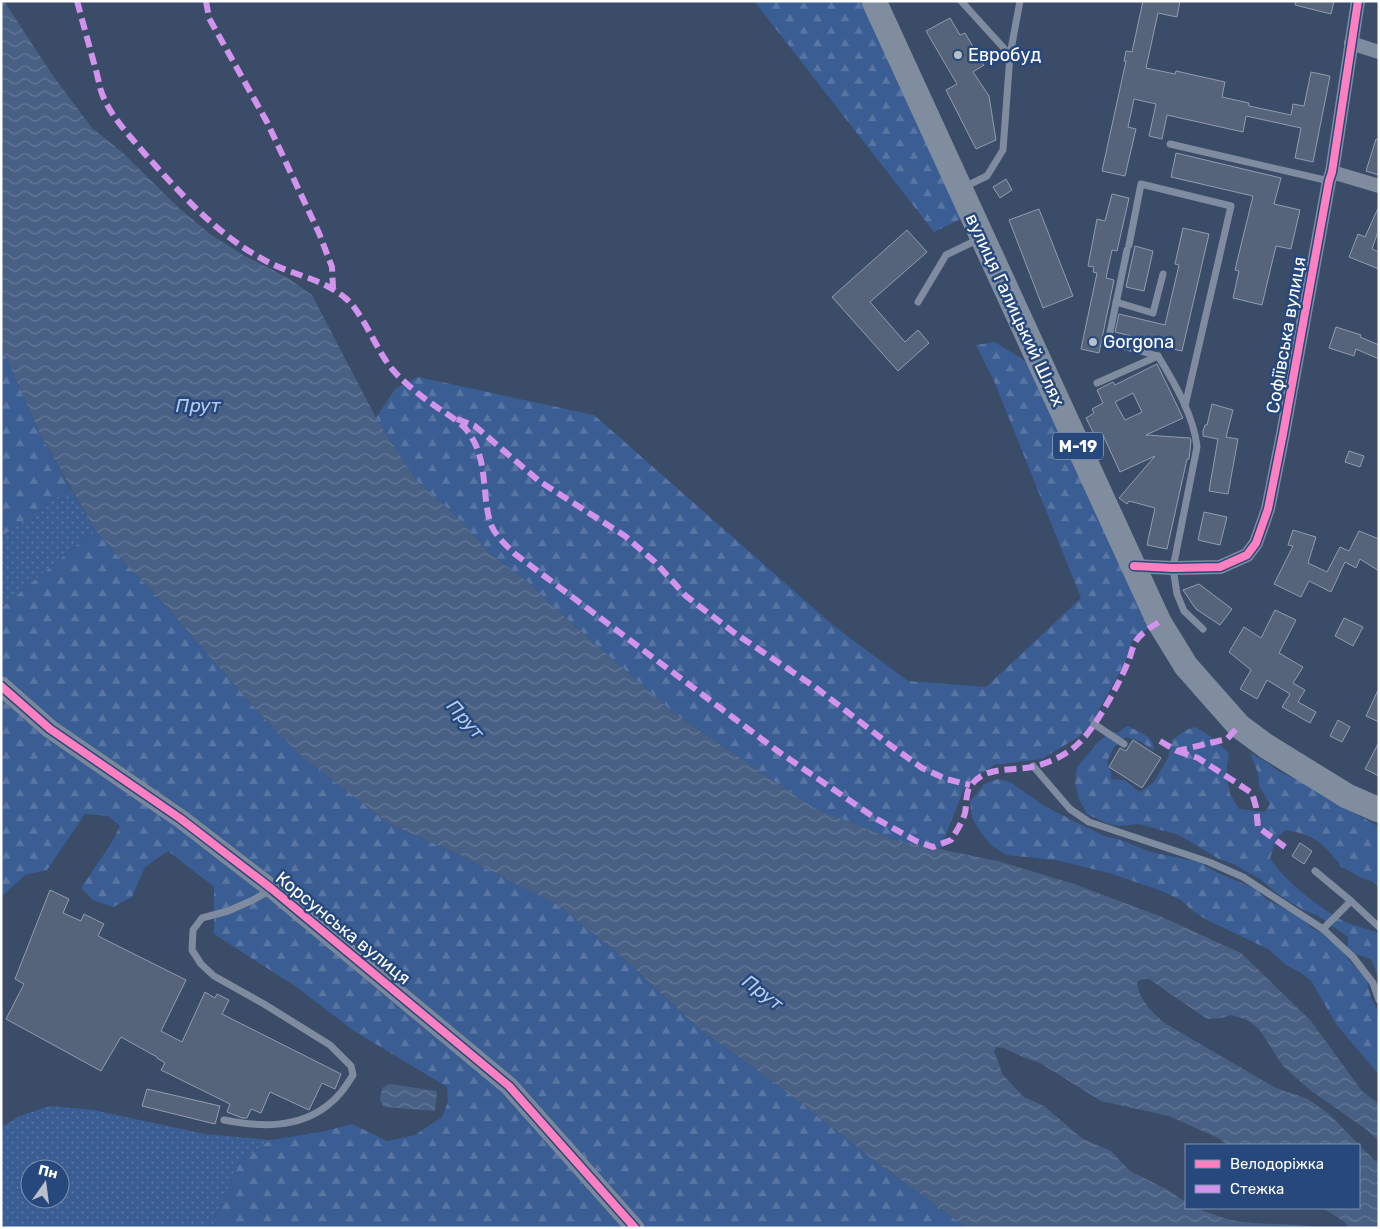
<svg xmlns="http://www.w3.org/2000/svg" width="1380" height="1229" font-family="Rubik,sans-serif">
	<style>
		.grass { fill: url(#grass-dots); fill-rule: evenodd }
		.forest { fill: url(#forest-firs) }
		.water { fill: url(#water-waves) }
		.building { fill: #55647a; stroke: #929dae; fill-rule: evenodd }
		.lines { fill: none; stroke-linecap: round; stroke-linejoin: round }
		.lane { stroke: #7f8c9f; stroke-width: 7 }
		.street { stroke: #7f8c9f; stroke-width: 14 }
		.secondary { stroke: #7a889b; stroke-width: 19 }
		.highway { stroke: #808d9f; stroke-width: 25 }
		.quiet { stroke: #d193ec; stroke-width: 6; stroke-dasharray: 12 6; stroke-linecap: butt }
		.cycleway-casing { stroke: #26487c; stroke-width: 11 }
		.cycleway { stroke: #ff80c0; stroke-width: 8 }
		.poi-dot { fill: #bac0ca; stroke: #26487c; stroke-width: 2 }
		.labels { text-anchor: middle; stroke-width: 5; stroke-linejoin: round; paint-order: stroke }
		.shield { fill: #26487c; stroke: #bec8d8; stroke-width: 1 }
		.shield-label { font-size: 16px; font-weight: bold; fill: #fff }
		.poi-label { font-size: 18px; fill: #fff; stroke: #26487c; text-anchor: start }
		.street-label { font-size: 18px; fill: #fff; stroke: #26487c }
		.water-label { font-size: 19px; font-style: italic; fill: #b6ccec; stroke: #26487c }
	</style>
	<defs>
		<pattern id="grass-dots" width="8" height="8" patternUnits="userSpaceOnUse" patternTransform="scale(1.25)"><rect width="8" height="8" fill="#3a5d93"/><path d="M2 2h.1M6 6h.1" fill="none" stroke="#5875a3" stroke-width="1.8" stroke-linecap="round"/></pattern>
		<pattern id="forest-firs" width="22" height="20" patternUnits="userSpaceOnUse" patternTransform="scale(1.25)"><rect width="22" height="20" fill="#3a5d93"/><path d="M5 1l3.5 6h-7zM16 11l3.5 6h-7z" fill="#5875a3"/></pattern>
		<pattern id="water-waves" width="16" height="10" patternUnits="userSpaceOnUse" patternTransform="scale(1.25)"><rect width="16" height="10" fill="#496085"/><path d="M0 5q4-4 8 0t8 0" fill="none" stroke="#647897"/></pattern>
	</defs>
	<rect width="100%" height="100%" fill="#3a4c68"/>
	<g class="grass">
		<path d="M 70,488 L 95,530 L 1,608 L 1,537 Z"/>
		<path d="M 50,1106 L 93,1110 L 205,1134 L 270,1140 L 239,1163 L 212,1228 L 1,1228 L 1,1127 L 20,1116 ZM 30,1169 L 60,1169 L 60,1199 L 30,1199 Z"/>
	</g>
	<g class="forest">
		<path d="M 754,1 L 870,1 L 963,218 L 934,232 Z"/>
		<path d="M 995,342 L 1030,364 L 1156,622 L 1132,641 L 1125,662 L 1092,723 L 1080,736 L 1042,759 L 994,765 L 966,784 L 940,849 L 895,840 L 814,808 L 674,713 L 560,613 L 528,582 L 488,552 L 460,520 L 416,480 L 376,418 L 395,389 L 418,377 L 594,415 L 834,626 L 908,681 L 986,687 L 1081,598 L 994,381 L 976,345 Z"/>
		<path d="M 1,346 L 41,436 L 70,488 L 1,537 Z"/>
		<path d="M 95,530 L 119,557 L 156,595 L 259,713 L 299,754 L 389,824 L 458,854 L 558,905 L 621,956 L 698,1028 L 776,1084 L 880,1165 L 967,1228 L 212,1228 L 239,1163 L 270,1140 L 321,1132 L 352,1124 L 387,1141 L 415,1135 L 442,1117 L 448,1102 L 447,1087 L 354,1031 L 295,986 L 214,934 L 214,887 L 168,851 L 145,867 L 132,897 L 113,907 L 93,900 L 81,888 L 112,842 L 120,826 L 108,816 L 85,814 L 47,870 L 25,875 L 1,897 L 1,608 Z"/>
		<path d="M 1127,726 C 1140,732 1154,736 1154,751 L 1140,741 L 1126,737 L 1114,747 L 1107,762 L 1111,772 L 1111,779 L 1124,780 L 1140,792 L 1154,782 L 1168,758 L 1172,740 L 1186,730 L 1195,727 L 1210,736 L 1229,753 L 1226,774 L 1230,794 L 1239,809 L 1265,812 L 1270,804 L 1259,786 L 1258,773 L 1250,753 L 1265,761 L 1280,772 L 1296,779 L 1379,827 L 1379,888 C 1372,879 1371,882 1362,878 C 1355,875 1349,870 1341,867 C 1339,861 1335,859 1331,854 C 1318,838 1307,834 1286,830 L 1277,837 L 1270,858 C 1283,880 1326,914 1350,924 C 1359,927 1368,929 1376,932 L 1379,935 L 1379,979 L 1371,959 L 1358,955 L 1348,950 L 1348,937 L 1317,915 L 1305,911 L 1279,895 L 1260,879 L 1233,864 L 1219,859 L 1179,835 L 1139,824 L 1118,826 L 1106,823 L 1087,814 L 1079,799 L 1075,783 L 1077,767 L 1099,741 L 1112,732 L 1118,733 Z"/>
		<path d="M 998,779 L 1010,782 L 1046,807 L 1104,836 L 1118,839 L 1151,852 L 1199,862 L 1218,873 L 1256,889 L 1267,900 L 1297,914 L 1312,928 L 1326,935 L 1334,942 L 1367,981 L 1371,998 L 1379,1012 L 1379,1075 L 1336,1024 L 1312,982 L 1301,973 L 1286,965 L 1268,949 L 1207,920 L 1193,911 L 1181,900 L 1159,890 L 1109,873 L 1056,860 L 1006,855 L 991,845 L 981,833 L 972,818 L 970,802 L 984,784 Z"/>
	</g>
	<g class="water">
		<path d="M 1,1 L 4,1 L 51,73 L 92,128 L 122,152 L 179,208 L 210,234 L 245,256 L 288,278 L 312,295 L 376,418 L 416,480 L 460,520 L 488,552 L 528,582 L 560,613 L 674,713 L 814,808 L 895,840 L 998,861 L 1074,884 L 1162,917 L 1241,953 L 1311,1021 L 1362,1091 L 1379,1104 L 1379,1141 L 1367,1130 L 1310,1090 L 1283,1066 L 1259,1029 L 1247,1020 L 1231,1015 L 1221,1018 L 1207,1019 L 1149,979 L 1142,979 L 1137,982 C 1139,1000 1152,1013 1166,1024 L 1276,1088 L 1308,1099 L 1329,1114 L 1374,1160 L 1379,1162 L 1379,1228 L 1349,1228 L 1346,1223 L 1323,1208 L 1359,1208 L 1359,1145 L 1228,1145 L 1218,1138 L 1169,1116 L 1101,1101 L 1040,1063 L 1023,1057 L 1004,1048 L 996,1047 L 994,1051 L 1003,1075 L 1024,1097 L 1044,1106 L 1083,1139 L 1111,1151 L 1130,1171 L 1166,1189 L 1186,1202 L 1186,1208 C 1201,1208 1216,1216 1231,1220 C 1260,1226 1290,1222 1319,1228 L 967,1228 L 880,1165 L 776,1084 L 698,1028 L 621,956 L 558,905 L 458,854 L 389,824 L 299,754 L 259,713 L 156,595 L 119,557 L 95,530 L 41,436 L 1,346 Z"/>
		<path d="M 389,1084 L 437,1091 L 435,1111 L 384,1107 L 380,1100 L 382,1088 Z"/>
	</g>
	<g class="building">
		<path d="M 1143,1 L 1180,1 L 1177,17 L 1158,13 L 1146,68 L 1175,74 L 1176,71 L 1225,82 L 1222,97 L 1249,103 L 1249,106 L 1291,115 L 1293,104 L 1304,106 L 1311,72 L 1330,76 L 1313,162 L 1295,158 L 1301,128 L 1246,116 L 1243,132 L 1167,115 L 1162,139 L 1149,136 L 1156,104 L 1134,99 L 1128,127 L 1136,129 L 1125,176 L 1102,171 L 1126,61 L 1124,61 L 1126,51 L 1132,52 Z"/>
		<path d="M 1296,1 L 1334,1 L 1331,14 L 1295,5 Z"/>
		<path d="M 950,18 L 960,35 L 965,33 L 984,65 L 973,72 L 989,96 L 996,140 L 976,149 L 946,90 L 957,84 L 926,31 Z"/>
		<path d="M 1376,139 L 1379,140 L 1379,175 L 1366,171 Z"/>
		<path d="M 1176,153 L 1281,178 L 1274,204 L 1300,210 L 1291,249 L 1276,246 L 1262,305 L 1233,298 L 1239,271 L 1235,270 L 1253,196 L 1171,177 Z"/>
		<path d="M 1006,179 L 1012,190 L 1000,198 L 993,187 Z"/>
		<path d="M 1112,194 L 1129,198 L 1117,251 L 1112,250 L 1106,278 L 1114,280 L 1099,353 L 1081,349 L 1097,273 L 1093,272 L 1094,267 L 1088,266 L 1097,219 L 1105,221 Z"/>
		<path d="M 1379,206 L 1379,229 L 1372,249 L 1379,252 L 1379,269 L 1349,257 L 1358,234 L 1365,237 Z"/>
		<path d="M 1039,209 L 1073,296 L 1043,308 L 1009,220 Z"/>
		<path d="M 1183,228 L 1209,234 L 1182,351 L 1160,346 L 1160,343 L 1115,332 L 1119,314 L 1165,325 L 1179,265 L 1175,264 Z"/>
		<path d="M 907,230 L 927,252 L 870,302 L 905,342 L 918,330 L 929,343 L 898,371 L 832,297 Z"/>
		<path d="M 1135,246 L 1153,251 L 1144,291 L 1126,287 Z"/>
		<path d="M 1336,327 L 1361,335 L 1360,337 L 1379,345 L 1379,359 L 1356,349 L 1354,356 L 1329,348 Z"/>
		<path d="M 1157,364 L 1183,418 L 1146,435 L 1190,438 L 1191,440 L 1189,459 L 1187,459 L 1167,549 L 1147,545 L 1155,508 L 1129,501 L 1127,504 L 1119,498 L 1155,456 L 1120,472 L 1103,435 L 1096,438 L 1086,418 L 1094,413 L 1092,409 L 1103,403 L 1097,390 L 1113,382 L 1115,385 ZM 1133,393 L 1142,412 L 1125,420 L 1115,402 Z"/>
		<path d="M 1212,404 L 1233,410 L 1226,437 L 1238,439 L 1228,494 L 1209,491 L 1218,439 L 1203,436 L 1203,431 L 1205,425 L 1207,425 Z"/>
		<path d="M 1349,451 L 1364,456 L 1360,467 L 1345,462 Z"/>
		<path d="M 1204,512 L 1227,517 L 1220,545 L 1198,540 Z"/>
		<path d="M 1293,530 L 1316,537 L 1308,563 L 1327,572 L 1340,547 L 1349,551 L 1359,531 L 1379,539 L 1379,571 L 1360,559 L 1356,568 L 1345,562 L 1331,592 L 1309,581 L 1301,597 L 1274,584 L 1293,546 L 1288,545 Z"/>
		<path d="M 1199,584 L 1232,609 L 1220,625 L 1196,609 L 1183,590 Z"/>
		<path d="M 1275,610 L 1296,620 L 1279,653 L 1303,667 L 1293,683 L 1305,690 L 1298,702 L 1316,712 L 1310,723 L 1282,707 L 1290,694 L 1267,680 L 1257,699 L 1240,689 L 1251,670 L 1229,652 L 1244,627 L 1261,638 Z"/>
		<path d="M 1344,618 L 1363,627 L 1353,646 L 1335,636 Z"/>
		<path d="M 1379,688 L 1379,722 L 1366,716 Z"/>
		<path d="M 1338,720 L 1350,727 L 1342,742 L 1330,736 Z"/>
		<path d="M 1133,740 L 1161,758 L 1142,788 L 1109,767 L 1120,748 L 1126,751 Z"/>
		<path d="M 1379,742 L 1379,776 L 1365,769 Z"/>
		<path d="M 1300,843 L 1312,851 L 1304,864 L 1292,856 Z"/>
		<path d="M 50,890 L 69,899 L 63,913 L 81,921 L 84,914 L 104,924 L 98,936 L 186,980 L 161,1031 L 182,1042 L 205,992 L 215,998 L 217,994 L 229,1000 L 222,1014 L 341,1074 L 335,1089 L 322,1083 L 309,1110 L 270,1092 L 261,1113 L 251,1109 L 247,1118 L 242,1118 L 227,1112 L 230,1104 L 161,1070 L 165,1063 L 157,1058 L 157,1057 L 121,1037 L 101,1071 L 6,1019 L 24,984 L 15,979 Z"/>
		<path d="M 147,1089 L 220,1106 L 215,1124 L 142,1106 Z"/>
	</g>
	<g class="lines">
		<g class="lane">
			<path d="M 961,1 L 1010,55"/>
			<path d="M 1170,144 L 1329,181"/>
			<path d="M 964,187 L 987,176 L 1003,150 L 1010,55 L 1020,1"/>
			<path d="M 1129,245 L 1141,184 L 1231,206 L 1185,406"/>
			<path d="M 1127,250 L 1108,342 L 1158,356 C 1174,382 1194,416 1197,447 L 1173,568 L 1177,594 L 1184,611 L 1203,629"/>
			<path d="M 918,302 L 946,255 L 979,239"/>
			<path d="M 1116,302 L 1153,313 L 1163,274"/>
			<path d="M 1097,383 L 1158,356"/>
			<path d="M 1094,724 L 1124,744"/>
			<path d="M 1033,766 L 1070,809 L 1089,822 L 1209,862 L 1243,877 L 1323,929 L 1353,957 L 1373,983 L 1379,1000"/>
			<path d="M 1315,871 L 1351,901 L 1323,929"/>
			<path d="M 1351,901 L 1379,927"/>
			<path d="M 224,1120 C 259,1127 298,1129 328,1105 C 339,1097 346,1086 353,1075 L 351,1066 L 330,1045 L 264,1004 L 214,976 L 201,964 L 192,950 L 193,930 L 202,918 L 228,911 L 251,901 L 271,890"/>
		</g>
		<g class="street">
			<path d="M 1351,43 L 1379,52"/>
			<path d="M 1332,172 L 1379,186"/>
			<path d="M 1134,566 L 1173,568 L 1220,567 L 1247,555 L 1256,543 L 1268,509 L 1283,434 L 1329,181 L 1332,172 L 1358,1"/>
		</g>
		<path class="secondary" d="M 1,686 L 50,729 L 181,819 L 272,889 L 509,1086 L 635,1228"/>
		<path class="highway" d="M 874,1 L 1159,622 L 1186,666 L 1239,726 L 1266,746 L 1347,796 L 1379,810"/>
		<g class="quiet">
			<path d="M 77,1 C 83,23 89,45 95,67 C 98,76 99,87 103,96 C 112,118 130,136 145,154 C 181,194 217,235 266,261 C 292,275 321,278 344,297 C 362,310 376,350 392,369 C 405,384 422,397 438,408 C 447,414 457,420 465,428 C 489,456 481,490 490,522 C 494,535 506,545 515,554 L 779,752 L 875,818 L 916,841 L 933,847 L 951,840 C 956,832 962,823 965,813 C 967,804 965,791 972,784 C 987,766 1011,771 1032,767 C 1049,763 1067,755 1079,743 C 1096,727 1119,684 1128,662 C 1131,656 1132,647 1136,641 C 1141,633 1151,627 1159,622"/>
			<path d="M 206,1 L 209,18 L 267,122 L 319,233 L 332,267 L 333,288"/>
			<path d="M 457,419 L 475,426 L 539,481 L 625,536 L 655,562 L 686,596 L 736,634 L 815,687 L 890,745 L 922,768 L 946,779 L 970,785"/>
			<path d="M 1160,741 L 1177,751 L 1227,739 L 1239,726"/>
			<path d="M 1177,751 L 1198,758 L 1252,793 L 1256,807 L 1258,827 L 1285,847"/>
		</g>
		<defs>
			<g id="cycleway">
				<path d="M 1134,566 L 1173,568 L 1220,567 L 1247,555 L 1256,543 L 1268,509 L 1283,434 L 1329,181 L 1332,172 L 1358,1"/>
				<path d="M 1,686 L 50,729 L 181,819 L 272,889 L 509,1086 L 635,1228"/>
			</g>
		</defs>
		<use href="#cycleway" class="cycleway-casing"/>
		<use href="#cycleway" class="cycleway"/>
	</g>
	<g class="poi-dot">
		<circle cx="958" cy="55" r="5"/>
		<circle cx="1093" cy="342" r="5"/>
	</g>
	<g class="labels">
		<rect class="shield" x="1053" y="432.5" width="50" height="27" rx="4"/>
		<g class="shield-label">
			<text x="1078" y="452">М-19</text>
		</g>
		<g class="poi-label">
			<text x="968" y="61">Евробуд</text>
			<text x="1103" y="348">Gorgona</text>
		</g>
		<g class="street-label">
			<text transform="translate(1015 310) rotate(65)" y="6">вулиця Галицький Шлях</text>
			<text transform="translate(1286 335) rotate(-80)" y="6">Софіївська вулиця</text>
			<text transform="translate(343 928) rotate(39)" y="6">Корсунська вулиця</text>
		</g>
		<g class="water-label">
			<text x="198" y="412">Прут</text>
			<text transform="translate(466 719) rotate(48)" y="7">Прут</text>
			<text transform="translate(763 992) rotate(37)" y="7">Прут</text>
		</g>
	</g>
	<rect width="1380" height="1229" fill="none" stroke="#ffffff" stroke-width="5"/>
	<rect x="1185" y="1144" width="175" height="65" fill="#26487c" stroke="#7d91b0"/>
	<rect x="1195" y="1160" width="25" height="8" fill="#ff80c0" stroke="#7d91b0"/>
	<text x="1230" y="1169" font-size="15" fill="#ffffff">Велодоріжка</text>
	<rect x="1195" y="1185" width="25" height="8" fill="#d193ec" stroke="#7d91b0"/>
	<text x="1230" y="1194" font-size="15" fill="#ffffff">Стежка</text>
	<g transform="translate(45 1184) rotate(14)"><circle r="24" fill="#26487c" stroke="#7d91b0"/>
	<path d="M0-4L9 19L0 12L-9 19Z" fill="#bac0ca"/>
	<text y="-8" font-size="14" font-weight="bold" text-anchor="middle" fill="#ffffff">Пн</text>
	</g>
</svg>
